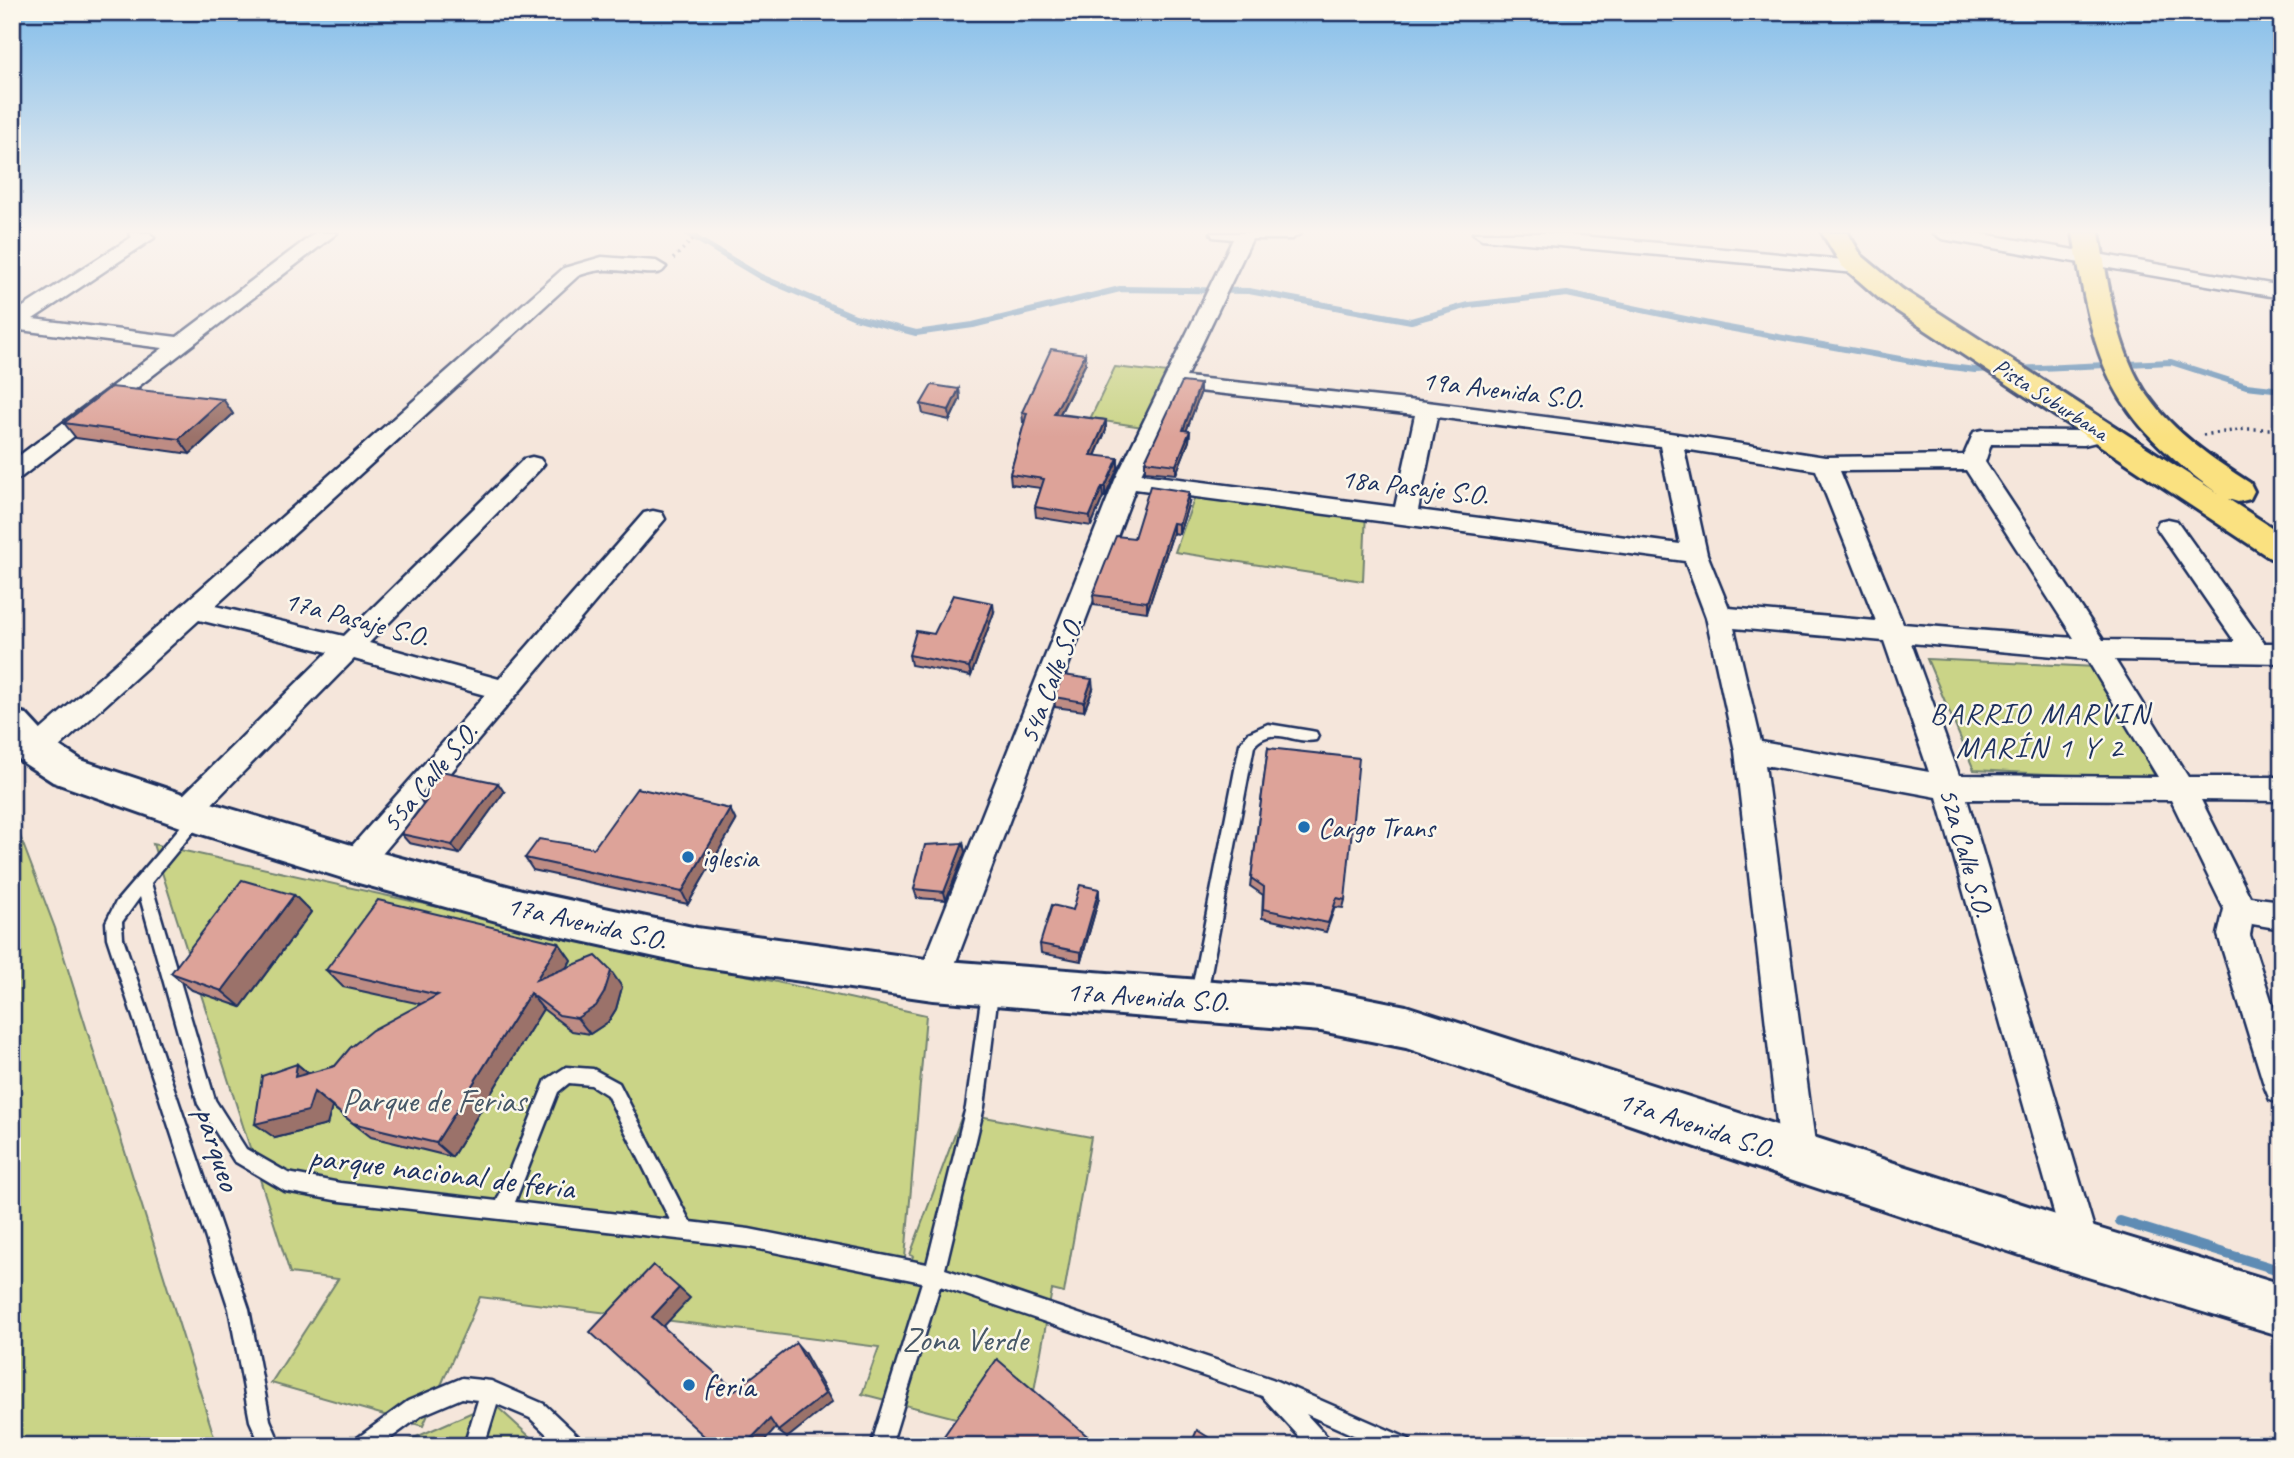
<svg xmlns="http://www.w3.org/2000/svg" width="2294" height="1458" font-family="Caveat,sans-serif">
	<style>
		.green { fill: #cad487; stroke: #728272; stroke-width: 2 }
		.lines { fill: none; stroke-linecap: round; stroke-linejoin: round }
		.stream-far1 { stroke: #5f8cb4; stroke-width: 6 }
		.stream { stroke: #5f8cb4; stroke-width: 10 }
		.lane-casing { stroke: #1b2f5e; stroke-width: 5 }
		.street-casing { stroke: #1b2f5e; stroke-width: 5 }
		.secondary-casing { stroke: #1b2f5e; stroke-width: 6 }
		.primary-casing { stroke: #1b2f5e; stroke-width: 6 }
		.path { stroke: #1b2f5e; stroke-width: 3.5; stroke-dasharray: 2 4.5; stroke-linecap: butt }
		.lane { fill: #fbf7ec; fill-rule: evenodd }
		.street { fill: #fbf7ec; fill-rule: evenodd }
		.secondary { fill: #fbf7ec; fill-rule: evenodd }
		.primary { fill: #fae180; fill-rule: evenodd }
		.wall { fill: #be8c84; stroke: #1b2f5e; stroke-width: 2 }
		.shaded-wall { fill: #9b726b; stroke: #1b2f5e; stroke-width: 2 }
		.building { fill: #dda399; stroke: #1b2f5e; stroke-width: 2 }
		.poi-dot { fill: #1f6fb2; stroke: #fbf7ec; stroke-width: 2.5 }
		.labels { text-anchor: middle; stroke-width: 5; stroke-linejoin: round; paint-order: stroke }
		.far-street-label { font-size: 23px; fill: #1b2f5e; stroke: #fbf7ec }
		.street-label { font-size: 28px; fill: #1b2f5e; stroke: #fbf7ec }
		.poi-label { font-size: 28px; fill: #1b2f5e; stroke: #fbf7ec; text-anchor: start }
		.neighbourhood-label { font-size: 30px; letter-spacing: 2px; fill: #1b2f5e; stroke: #fbf7ec }
		.near-park-label { font-size: 33px; fill: #475868; stroke: #fbf7ec }
		.near-street-label { font-size: 33px; fill: #1b2f5e; stroke: #fbf7ec }
		.near-poi-label { font-size: 33px; fill: #1b2f5e; stroke: #fbf7ec; text-anchor: start }
	</style>
	<rect width="100%" height="100%" fill="#f5e6db"/>
	<filter id="ink" filterUnits="userSpaceOnUse"><feTurbulence type="fractalNoise" baseFrequency=".0143" numOctaves="2"/><feDisplacementMap in="SourceGraphic" scale="14" xChannelSelector="R" yChannelSelector="G"/><feConvolveMatrix kernelMatrix="1 2 1 2 8 2 1 2 1" color-interpolation-filters="sRGB"/></filter>
	<g filter="url(#ink)">
		<g class="green">
			<path d="M 1115,367 L 1195,376 L 1183,433 L 1090,419 Z"/>
			<path d="M 1198,488 L 1366,511 L 1363,581 L 1175,552 Z"/>
			<path d="M 1927,659 L 2096,667 L 2157,780 L 1974,770 Z"/>
			<path d="M 12,815 L 55,928 L 217,1446 L 12,1446 Z"/>
			<path d="M 153,844 L 926,1015 L 903,1281 L 913,1256 L 910,1255 L 963,1113 L 1091,1137 L 1064,1293 L 1052,1290 L 1026,1436 L 862,1394 L 879,1347 L 480,1297 L 423,1426 L 271,1383 L 338,1279 L 290,1273 Z"/>
			<path d="M 493,1403 L 540,1446 L 396,1446 Z"/>
		</g>
		<g class="lines">
			<g class="stream-far1">
				<path d="M 687,233 L 761,277 L 855,317 L 916,333 L 973,325 L 1120,289 L 1249,291 L 1411,321 L 1469,305 L 1567,294 L 1723,327 L 1928,364 L 1975,370 L 1996,369"/>
				<path d="M 2016,369 L 2171,362 L 2246,386 L 2282,390"/>
			</g>
			<path class="stream" d="M 2120,1221 L 2282,1271"/>
			<defs>
				<g id="lane">
					<path d="M 1268,724 L 1311,731 L 1316,732 L 1318,736 L 1316,740 C 1294,745 1273,724 1254,746 L 1206,999 L 1204,1004 L 1198,1006 L 1192,1004 L 1190,999 L 1240,744 L 1248,733 Z"/>
					<path d="M 198,810 L 203,812 L 205,816 L 203,820 L 151,883 L 215,1100 L 246,1149 L 288,1173 L 340,1183 L 497,1201 L 546,1080 L 566,1067 L 593,1069 L 619,1083 L 690,1222 L 749,1229 L 927,1264 L 966,1107 L 983,985 L 985,980 L 991,978 L 997,980 L 999,985 L 984,1107 L 945,1269 L 1272,1379 L 1409,1439 L 1412,1446 L 1378,1446 L 1306,1414 L 1329,1439 L 1332,1446 L 1308,1446 L 1262,1396 L 940,1286 L 891,1446 L 871,1446 L 922,1282 L 749,1247 L 340,1201 L 285,1191 L 234,1161 L 198,1104 L 140,897 L 122,922 L 123,938 L 249,1309 L 270,1420 L 281,1446 L 261,1446 L 250,1421 L 229,1309 L 107,938 L 106,922 L 116,902 L 193,812 ZM 569,1083 L 591,1085 L 607,1095 L 670,1220 L 515,1202 L 558,1092 Z"/>
					<path d="M 462,1378 L 491,1381 L 544,1404 L 581,1439 L 584,1446 L 559,1446 L 530,1418 L 497,1404 L 484,1446 L 464,1446 L 478,1400 L 462,1398 L 422,1415 L 380,1446 L 353,1446 L 356,1439 L 408,1401 Z"/>
				</g>
				<g id="street">
					<path d="M 129,233 L 150,233 L 154,238 L 33,319 L 177,337 L 315,233 L 337,233 L 20,478 L 12,481 L 12,461 L 163,348 L 12,329 L 12,314 L 132,237 Z"/>
					<path d="M 1211,233 L 1301,233 L 1292,239 L 1252,239 L 1186,377 L 1427,402 L 1670,433 L 1825,457 L 1964,455 L 1974,432 L 1982,430 L 2084,431 L 2104,426 L 2112,428 L 2115,433 L 2112,438 L 2084,445 L 1991,444 L 1985,462 L 2103,640 L 2235,642 L 2156,527 L 2159,521 L 2168,519 L 2177,521 L 2264,643 L 2282,643 L 2282,663 L 2115,660 L 2188,777 L 2282,777 L 2282,801 L 2201,800 L 2250,897 L 2282,901 L 2282,929 L 2252,924 L 2250,935 L 2282,1034 L 2282,1104 L 2270,1100 L 2265,1088 L 2218,935 L 2224,909 L 2171,800 L 1967,799 L 2100,1249 L 2094,1262 L 2081,1268 L 2068,1262 L 1937,797 L 1765,765 L 1817,1158 L 1812,1171 L 1799,1176 L 1786,1171 L 1781,1158 L 1735,751 L 1706,617 L 1685,561 L 1135,489 L 949,980 L 944,990 L 933,995 L 922,990 L 917,980 L 1115,480 L 1233,239 L 1213,237 ZM 1180,389 L 1415,415 L 1395,507 L 1141,474 ZM 1437,417 L 1660,446 L 1680,544 L 1418,510 ZM 1684,449 L 1816,470 L 1876,621 L 1729,608 L 1707,554 ZM 1966,470 L 2074,638 L 1903,624 L 1840,471 ZM 1734,628 L 1884,641 L 1929,772 L 1761,742 ZM 1911,643 L 2087,659 L 2158,777 L 1959,775 Z"/>
					<path d="M 1473,233 L 1548,233 L 1856,261 L 1866,267 L 1856,273 L 1482,239 Z"/>
					<path d="M 1933,233 L 1977,233 L 2282,286 L 2282,298 L 1942,239 Z"/>
					<path d="M 602,257 L 656,261 L 666,267 C 662,271 663,272 657,273 C 626,275 611,263 578,276 L 215,606 L 344,636 L 524,459 L 532,457 L 540,459 L 544,464 L 540,469 L 369,643 L 499,679 L 644,513 L 653,511 L 662,513 L 665,519 L 366,873 L 355,877 L 344,873 L 340,864 L 344,855 L 485,695 L 354,659 L 195,821 L 185,824 L 175,821 L 170,812 L 175,803 L 328,652 L 199,620 L 46,759 L 36,762 L 26,759 L 22,751 L 26,743 L 564,268 Z"/>
				</g>
				<path id="secondary" d="M 12,710 L 26,714 L 50,740 L 81,760 L 198,799 L 355,846 L 522,890 L 697,928 L 933,960 L 1321,989 L 1406,1006 L 2081,1223 L 2282,1284 L 2282,1336 L 2081,1275 L 1799,1182 L 1406,1048 L 1321,1031 L 933,1000 L 697,966 L 522,928 L 355,882 L 198,833 L 53,782 L 22,762 L 12,751 Z"/>
				<path id="primary" d="M 1822,233 L 1848,233 L 1861,255 L 1902,289 L 2219,494 C 2107,415 2094,363 2073,233 L 2099,233 C 2109,287 2116,350 2148,396 C 2174,433 2213,459 2250,483 L 2254,491 L 2250,499 L 2238,502 L 2228,499 L 2282,534 L 2282,562 L 2270,558 L 1882,301 L 1842,266 Z"/>
			</defs>
			<use href="#lane" class="lane-casing"/>
			<use href="#street" class="street-casing"/>
			<use href="#secondary" class="secondary-casing"/>
			<use href="#primary" class="primary-casing"/>
			<g class="path">
				<path d="M 673,259 L 699,233"/>
				<path d="M 2203,435 L 2246,429 L 2282,429"/>
			</g>
			<use href="#lane" class="lane"/>
			<use href="#street" class="street"/>
			<use href="#secondary" class="secondary"/>
			<use href="#primary" class="primary"/>
		</g>
		<g class="wall">
			<path d="M 1086,363 L 1060,414 L 1106,420 L 1106,430 L 1095,456 L 1118,468 L 1105,497 L 1103,497 L 1091,526 L 1036,517 L 1035,507 L 1041,488 L 1011,484 L 1010,474 L 1025,422 L 1023,422 L 1022,412 Z"/>
			<path d="M 1200,384 L 1200,394 L 1186,431 L 1190,431 L 1189,441 L 1176,474 L 1145,471 L 1145,461 Z"/>
			<path d="M 959,389 L 960,399 L 950,420 L 923,414 L 921,404 Z"/>
			<path d="M 223,399 L 233,414 L 190,454 L 76,438 L 64,423 Z"/>
			<path d="M 1189,502 L 1179,534 L 1173,533 L 1147,612 L 1094,605 L 1093,595 L 1134,538 Z"/>
			<path d="M 994,612 L 971,676 L 911,665 L 909,655 L 934,634 Z"/>
			<path d="M 1093,689 L 1084,711 L 1055,707 L 1054,697 Z"/>
			<path d="M 1268,748 L 1345,900 L 1343,908 L 1335,907 L 1326,932 L 1262,918 L 1263,895 L 1250,886 Z"/>
			<path d="M 504,792 L 459,854 L 409,843 L 401,834 L 423,804 L 419,797 Z"/>
			<path d="M 736,821 L 688,904 L 533,870 L 525,858 L 594,848 Z"/>
			<path d="M 963,843 L 965,852 L 946,900 L 917,898 L 914,889 Z"/>
			<path d="M 294,895 L 311,912 L 241,1007 L 192,990 L 171,973 Z"/>
			<path d="M 1099,898 L 1081,961 L 1041,953 L 1040,944 L 1073,910 Z"/>
			<path d="M 559,943 L 571,960 L 567,968 L 622,987 L 616,1009 L 608,1022 L 590,1034 L 572,1031 L 543,1009 L 452,1157 L 371,1137 L 332,1107 L 327,1125 L 275,1138 L 297,1064 L 309,1074 L 335,1066 L 421,1004 L 343,987 L 326,970 Z"/>
		</g>
		<g class="shaded-wall">
			<path d="M 1085,354 L 1086,363 L 1055,423 L 1054,414 Z"/>
			<path d="M 1200,384 L 1200,394 L 1183,440 L 1183,430 Z"/>
			<path d="M 959,389 L 960,399 L 950,420 L 949,410 Z"/>
			<path d="M 223,399 L 233,414 L 190,454 L 179,439 Z"/>
			<path d="M 1106,420 L 1106,430 L 1091,465 L 1091,455 Z"/>
			<path d="M 1190,431 L 1189,441 L 1176,474 L 1176,465 Z"/>
			<path d="M 1118,458 L 1118,468 L 1105,497 L 1105,487 Z"/>
			<path d="M 1102,487 L 1103,497 L 1091,526 L 1090,516 Z"/>
			<path d="M 1189,492 L 1189,502 L 1179,534 L 1179,524 Z"/>
			<path d="M 1173,523 L 1173,533 L 1147,612 L 1147,602 Z"/>
			<path d="M 993,603 L 994,612 L 971,676 L 969,667 Z"/>
			<path d="M 1092,679 L 1093,689 L 1084,711 L 1084,702 Z"/>
			<path d="M 498,783 L 504,792 L 459,854 L 452,845 Z"/>
			<path d="M 730,809 L 736,821 L 688,904 L 682,892 Z"/>
			<path d="M 963,843 L 965,852 L 946,900 L 944,892 Z"/>
			<path d="M 1099,889 L 1099,898 L 1081,961 L 1081,952 Z"/>
			<path d="M 294,895 L 311,912 L 241,1007 L 222,991 Z"/>
			<path d="M 559,943 L 571,960 L 549,996 L 536,980 Z"/>
			<path d="M 611,971 L 622,987 L 616,1009 L 608,1022 L 590,1034 L 577,1018 Z"/>
			<path d="M 530,993 L 543,1009 L 452,1157 L 436,1143 Z"/>
			<path d="M 297,1064 L 316,1080 L 295,1077 Z"/>
			<path d="M 314,1092 L 332,1107 L 327,1125 L 275,1138 L 255,1124 Z"/>
			<path d="M 679,1288 L 690,1298 L 663,1327 L 652,1317 Z"/>
			<path d="M 796,1343 L 804,1352 L 832,1402 L 787,1438 L 778,1431 Z"/>
			<path d="M 770,1419 L 778,1426 L 760,1446 L 744,1446 Z"/>
		</g>
		<g class="building">
			<path d="M 1051,349 L 1085,354 L 1054,414 L 1106,420 L 1091,455 L 1118,458 L 1105,487 L 1102,487 L 1090,516 L 1035,507 L 1044,479 L 1010,474 L 1027,413 L 1022,412 Z"/>
			<path d="M 1182,382 L 1200,384 L 1183,430 L 1190,431 L 1176,465 L 1145,461 Z"/>
			<path d="M 932,385 L 959,389 L 949,410 L 921,404 Z"/>
			<path d="M 111,387 L 223,399 L 179,439 L 64,423 Z"/>
			<path d="M 1150,486 L 1189,492 L 1179,524 L 1173,523 L 1147,602 L 1093,595 L 1116,536 L 1134,538 Z"/>
			<path d="M 953,595 L 993,603 L 969,667 L 909,655 L 916,631 L 934,634 Z"/>
			<path d="M 1063,675 L 1092,679 L 1084,702 L 1054,697 Z"/>
			<path d="M 1268,748 L 1359,758 L 1345,900 L 1337,898 L 1328,923 L 1263,909 L 1264,887 L 1251,878 Z"/>
			<path d="M 441,771 L 498,783 L 452,845 L 401,834 L 427,800 L 419,797 Z"/>
			<path d="M 637,788 L 730,809 L 682,892 L 525,858 L 539,839 L 594,848 Z"/>
			<path d="M 963,843 L 944,892 L 914,889 L 925,845 Z"/>
			<path d="M 242,880 L 294,895 L 222,991 L 171,973 Z"/>
			<path d="M 1080,885 L 1099,889 L 1081,952 L 1040,944 L 1052,905 L 1073,910 Z"/>
			<path d="M 378,900 L 559,943 L 536,980 L 596,956 L 611,971 L 604,993 L 596,1006 L 577,1018 L 559,1015 L 530,993 L 436,1143 L 353,1123 L 314,1092 L 308,1111 L 255,1124 L 262,1076 L 297,1064 L 295,1077 L 335,1066 L 350,1048 L 372,1030 L 438,995 L 326,970 Z"/>
			<path d="M 653,1265 L 679,1288 L 652,1317 L 735,1390 L 796,1343 L 825,1394 L 778,1431 L 770,1419 L 744,1446 L 715,1446 L 590,1332 Z"/>
			<path d="M 997,1359 L 1099,1446 L 937,1446 Z"/>
			<path d="M 1197,1430 L 1222,1446 L 1190,1446 Z"/>
		</g>
	</g>
	<linearGradient id="sky" x2="0" y2="1"><stop stop-color="#83bdea"/><stop offset="0.53" stop-color="#faf4ef"/><stop offset="1" stop-color="#faf4ef" stop-opacity="0"/></linearGradient>
	<rect width="2294" height="437" fill="url(#sky)"/>
	<g class="poi-dot">
		<circle cx="1304" cy="827" r="7"/>
		<circle cx="688" cy="857" r="7"/>
		<circle cx="689" cy="1385" r="7"/>
	</g>
	<g class="labels">
		<g class="far-street-label">
			<text transform="translate(2051 399) rotate(33)" y="8">Pista Suburbana</text>
		</g>
		<g class="street-label">
			<text transform="translate(1503 389) rotate(7)" y="10">19a Avenida S.O.</text>
			<text transform="translate(1415 486) rotate(7)" y="10">18a Pasaje S.O.</text>
			<text transform="translate(357 618) rotate(15)" y="10">17a Pasaje S.O.</text>
			<text transform="translate(1050 680) rotate(-69)" y="10">54a Calle S.O.</text>
			<text transform="translate(429 777) rotate(-50)" y="10">55a Calle S.O.</text>
			<text transform="translate(1967 852) rotate(74)" y="10">52a Calle S.O.</text>
			<text transform="translate(587 922) rotate(13)" y="10">17a Avenida S.O.</text>
			<text transform="translate(1148 996) rotate(4)" y="10">17a Avenida S.O.</text>
			<text transform="translate(1697 1124) rotate(18)" y="10">17a Avenida S.O.</text>
		</g>
		<g class="poi-label">
			<text x="1318" y="837">Cargo Trans</text>
			<text x="702" y="867">iglesia</text>
		</g>
		<g class="neighbourhood-label">
			<text x="2040" y="723">BARRIO MARVIN<tspan x="2040" dy="34">MARÍN 1 Y 2</tspan></text>
		</g>
		<g class="near-park-label">
			<text x="434" y="1112">Parque de Ferias</text>
			<text x="965" y="1351">Zona Verde</text>
		</g>
		<g class="near-street-label">
			<text transform="translate(219 1148) rotate(72)" y="12">parqueo</text>
			<text transform="translate(442 1171) rotate(7)" y="12">parque nacional de feria</text>
		</g>
		<g class="near-poi-label">
			<text x="703" y="1397">feria</text>
		</g>
	</g>
	<rect width="2294" height="1458" fill="none" stroke="#fbf7ec" stroke-width="42"/>
	<rect x="21" y="21" width="2252" height="1416" fill="none" stroke="#1b2f5e" stroke-width="2.5" filter="url(#ink)"/>
</svg>
